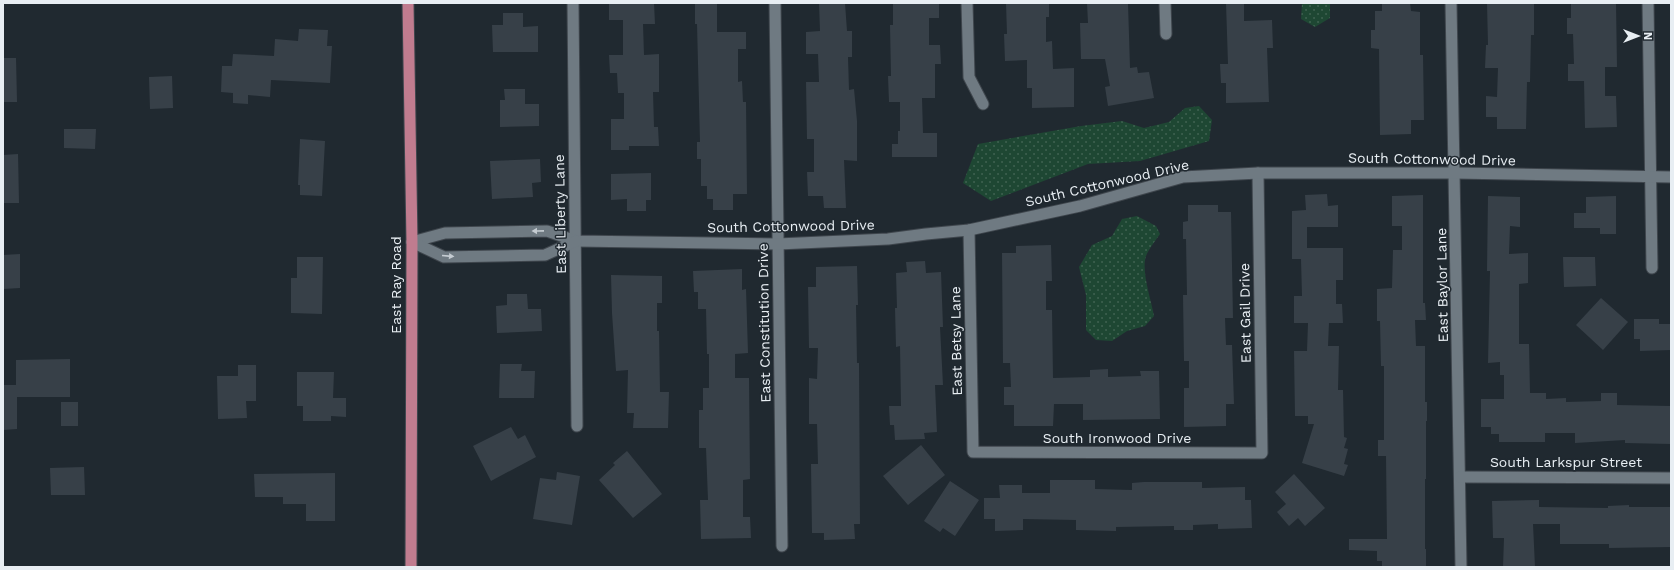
<svg xmlns="http://www.w3.org/2000/svg" width="1674" height="570" font-family="'Work Sans',sans-serif">
	<style>
		.park { fill: url(#park-dots) }
		.building { fill: #374048 }
		.lines { fill: none; stroke-linecap: round; stroke-linejoin: round }
		.minor-casing { stroke: #3f464d; stroke-width: 13 }
		.primary-casing { stroke: #3f464d; stroke-width: 13 }
		.minor { stroke: #6f7a82; stroke-width: 11 }
		.primary { stroke: #c07c8f; stroke-width: 11 }
		.oneway { fill: #c4cbd1 }
		.labels { text-anchor: middle; stroke-width: 3; stroke-linejoin: round; paint-order: stroke }
		.street-label { font-size: 14px; fill: #e8eef3; stroke: #202930 }
	</style>
	<defs>
		<pattern id="park-dots" width="8" height="8" patternUnits="userSpaceOnUse"><rect width="8" height="8" fill="#1e4733"/><path d="M2 2h.1M6 6h.1" fill="none" stroke="#3f6251" stroke-width="1.8" stroke-linecap="round"/></pattern>
	</defs>
	<rect width="100%" height="100%" fill="#202930"/>
	<g class="park">
		<path d="M 1302,3 L 1330,3 L 1330,18 L 1315,27 L 1301,19 Z"/>
		<path d="M 1199,106 L 1212,120 L 1209,141 L 1140,161 L 1088,164 L 991,201 L 963,183 L 978,144 L 1081,126 L 1122,121 L 1144,128 L 1169,122 L 1185,108 Z"/>
		<path d="M 1137,216 L 1156,226 L 1160,234 C 1155,241 1149,249 1146,256 C 1141,271 1151,299 1154,316 L 1145,326 L 1127,331 L 1112,341 L 1096,340 L 1086,330 L 1086,295 L 1079,267 L 1092,245 L 1112,236 L 1122,219 Z"/>
	</g>
	<g class="building">
		<path d="M 609,3 L 654,3 L 655,24 L 643,24 L 644,55 L 659,54 L 659,92 L 653,92 L 654,127 L 658,127 L 659,146 L 629,146 L 629,150 L 611,150 L 611,119 L 624,119 L 624,93 L 618,93 L 617,73 L 610,73 L 609,55 L 623,55 L 623,20 L 609,20 Z"/>
		<path d="M 695,3 L 717,3 L 717,32 L 746,32 L 746,49 L 738,49 L 738,82 L 742,81 L 743,102 L 746,102 L 747,194 L 733,194 L 733,210 L 713,210 L 713,199 L 707,199 L 707,186 L 701,186 L 701,159 L 697,159 L 697,142 L 700,142 L 697,24 L 695,24 Z"/>
		<path d="M 819,3 L 845,3 L 847,31 L 852,31 L 852,57 L 848,57 L 849,90 L 854,89 L 857,121 L 857,161 L 844,160 L 846,208 L 824,208 L 823,196 L 808,196 L 807,172 L 814,172 L 814,139 L 807,139 L 806,82 L 819,82 L 818,54 L 806,54 L 806,32 L 820,31 Z"/>
		<path d="M 893,3 L 939,3 L 939,18 L 929,18 L 929,45 L 940,45 L 941,64 L 935,64 L 935,98 L 922,98 L 923,133 L 937,133 L 937,157 L 892,157 L 892,144 L 898,144 L 898,131 L 900,131 L 900,102 L 889,102 L 888,76 L 891,76 L 890,25 L 893,25 Z"/>
		<path d="M 1006,3 L 1049,3 L 1049,17 L 1046,17 L 1046,42 L 1052,41 L 1053,69 L 1074,68 L 1074,107 L 1032,108 L 1032,88 L 1027,88 L 1027,60 L 1005,61 L 1004,34 L 1007,34 Z"/>
		<path d="M 1087,3 L 1128,3 L 1130,68 L 1137,67 L 1138,73 L 1149,72 L 1154,98 L 1108,106 L 1105,87 L 1110,86 L 1105,59 L 1081,59 L 1080,23 L 1088,23 Z"/>
		<path d="M 1226,3 L 1244,3 L 1244,21 L 1272,20 L 1273,48 L 1267,48 L 1269,102 L 1226,103 L 1226,83 L 1221,83 L 1220,64 L 1228,64 Z"/>
		<path d="M 1382,3 L 1410,3 L 1411,11 L 1420,12 L 1420,55 L 1423,55 L 1424,120 L 1411,120 L 1411,134 L 1380,135 L 1379,49 L 1371,48 L 1371,30 L 1375,30 L 1375,11 L 1382,11 Z"/>
		<path d="M 1487,3 L 1534,3 L 1534,35 L 1531,35 L 1530,82 L 1527,82 L 1526,129 L 1497,129 L 1497,117 L 1486,117 L 1486,96 L 1497,97 L 1498,68 L 1485,68 L 1486,45 L 1488,45 Z"/>
		<path d="M 1571,3 L 1616,3 L 1617,67 L 1605,67 L 1605,96 L 1616,96 L 1617,127 L 1585,128 L 1584,81 L 1568,81 L 1568,64 L 1574,64 L 1573,34 L 1567,34 L 1567,18 L 1571,18 Z"/>
		<path d="M 503,13 L 523,13 L 523,27 L 538,26 L 538,52 L 493,52 L 492,25 L 503,25 Z"/>
		<path d="M 299,29 L 328,30 L 327,46 L 332,46 L 330,83 L 271,80 L 270,97 L 248,95 L 248,104 L 233,103 L 233,93 L 221,92 L 222,66 L 232,66 L 233,54 L 274,56 L 275,39 L 298,41 Z"/>
		<path d="M 3,58 L 16,58 L 17,102 L 3,102 Z"/>
		<path d="M 172,76 L 173,108 L 150,109 L 149,77 Z"/>
		<path d="M 504,89 L 525,89 L 525,104 L 539,104 L 539,126 L 500,127 L 500,100 L 505,100 Z"/>
		<path d="M 64,129 L 96,129 L 95,149 L 64,148 Z"/>
		<path d="M 300,139 L 325,141 L 322,196 L 300,195 L 300,185 L 298,185 Z"/>
		<path d="M 18,154 L 19,203 L 3,203 L 3,155 Z"/>
		<path d="M 540,159 L 541,182 L 532,183 L 533,197 L 492,199 L 490,161 Z"/>
		<path d="M 651,173 L 651,200 L 646,200 L 646,211 L 627,211 L 627,199 L 611,200 L 611,174 Z"/>
		<path d="M 1327,194 L 1328,206 L 1338,205 L 1338,227 L 1307,227 L 1307,248 L 1343,248 L 1343,280 L 1336,280 L 1336,304 L 1342,304 L 1343,323 L 1329,323 L 1328,346 L 1339,346 L 1338,390 L 1343,390 L 1344,437 L 1347,438 L 1344,448 L 1348,449 L 1344,464 L 1348,465 L 1344,476 L 1302,463 L 1314,424 L 1308,424 L 1308,416 L 1295,416 L 1294,351 L 1307,351 L 1308,323 L 1294,323 L 1294,296 L 1302,296 L 1301,259 L 1292,259 L 1292,211 L 1306,210 L 1305,195 Z"/>
		<path d="M 1423,195 L 1423,303 L 1425,303 L 1426,320 L 1415,320 L 1416,346 L 1425,346 L 1425,402 L 1427,402 L 1427,421 L 1426,421 L 1426,479 L 1425,479 L 1425,549 L 1426,549 L 1426,567 L 1382,567 L 1382,561 L 1377,561 L 1377,551 L 1349,550 L 1349,539 L 1387,539 L 1386,456 L 1378,456 L 1378,440 L 1384,440 L 1384,366 L 1381,366 L 1380,321 L 1377,321 L 1377,289 L 1392,288 L 1393,250 L 1402,250 L 1402,226 L 1392,226 L 1392,196 Z"/>
		<path d="M 1488,196 L 1520,197 L 1520,227 L 1510,226 L 1509,254 L 1528,253 L 1528,283 L 1519,284 L 1519,344 L 1529,344 L 1530,393 L 1546,393 L 1546,399 L 1566,398 L 1566,402 L 1601,401 L 1601,393 L 1617,393 L 1617,405 L 1671,406 L 1671,444 L 1625,443 L 1625,440 L 1575,443 L 1575,433 L 1545,433 L 1545,442 L 1499,442 L 1499,434 L 1491,434 L 1491,427 L 1481,427 L 1481,399 L 1504,399 L 1504,375 L 1500,375 L 1500,362 L 1488,363 L 1490,271 L 1487,271 Z"/>
		<path d="M 1616,196 L 1616,234 L 1600,234 L 1600,228 L 1574,228 L 1574,213 L 1586,213 L 1586,197 Z"/>
		<path d="M 1188,205 L 1218,205 L 1218,212 L 1231,212 L 1233,318 L 1225,318 L 1226,345 L 1232,345 L 1234,404 L 1226,404 L 1226,426 L 1184,427 L 1184,388 L 1189,388 L 1189,361 L 1184,361 L 1183,295 L 1187,295 L 1186,239 L 1183,239 L 1183,222 L 1188,221 Z"/>
		<path d="M 1051,245 L 1052,281 L 1046,281 L 1046,310 L 1052,310 L 1053,378 L 1090,377 L 1090,370 L 1108,369 L 1108,377 L 1141,376 L 1140,371 L 1159,371 L 1160,419 L 1083,420 L 1083,404 L 1054,404 L 1053,426 L 1014,426 L 1014,405 L 1004,405 L 1004,387 L 1011,387 L 1010,363 L 1003,363 L 1002,253 L 1016,253 L 1016,246 Z"/>
		<path d="M 20,254 L 20,288 L 3,289 L 3,255 Z"/>
		<path d="M 297,257 L 323,257 L 322,314 L 291,313 L 291,278 L 297,278 Z"/>
		<path d="M 1563,257 L 1595,257 L 1596,286 L 1564,287 Z"/>
		<path d="M 925,261 L 926,273 L 941,272 L 943,327 L 940,327 L 943,385 L 935,385 L 937,432 L 924,433 L 925,439 L 895,440 L 894,425 L 890,425 L 889,406 L 901,406 L 900,346 L 896,347 L 895,308 L 897,308 L 896,273 L 907,272 L 906,262 Z"/>
		<path d="M 857,266 L 858,305 L 856,305 L 857,363 L 859,363 L 860,524 L 854,524 L 855,539 L 824,540 L 824,533 L 812,533 L 811,464 L 818,464 L 817,424 L 809,424 L 809,378 L 817,379 L 818,348 L 809,348 L 808,287 L 816,287 L 816,267 Z"/>
		<path d="M 742,269 L 742,290 L 746,289 L 748,353 L 735,354 L 735,378 L 749,378 L 750,479 L 743,480 L 743,517 L 750,517 L 751,538 L 701,539 L 700,500 L 708,500 L 706,448 L 699,448 L 699,410 L 703,410 L 703,388 L 709,388 L 709,354 L 707,354 L 706,309 L 698,309 L 698,292 L 694,292 L 693,271 Z"/>
		<path d="M 611,275 L 662,276 L 662,303 L 657,303 L 657,331 L 659,331 L 660,392 L 669,392 L 668,428 L 633,428 L 634,413 L 627,413 L 628,370 L 616,371 L 612,313 Z"/>
		<path d="M 507,294 L 527,294 L 528,309 L 541,309 L 542,331 L 497,333 L 496,306 L 507,305 Z"/>
		<path d="M 1601,298 L 1628,322 L 1603,350 L 1576,325 Z"/>
		<path d="M 1634,319 L 1659,319 L 1659,324 L 1671,324 L 1671,350 L 1640,351 L 1640,339 L 1634,339 Z"/>
		<path d="M 70,359 L 70,397 L 17,397 L 17,429 L 3,430 L 3,385 L 16,385 L 16,360 Z"/>
		<path d="M 500,364 L 522,364 L 521,371 L 535,371 L 534,398 L 499,398 Z"/>
		<path d="M 238,365 L 256,365 L 256,401 L 246,401 L 247,418 L 218,419 L 217,376 L 238,376 Z"/>
		<path d="M 297,372 L 334,372 L 333,398 L 346,398 L 346,417 L 331,416 L 331,421 L 303,421 L 303,406 L 297,406 Z"/>
		<rect x="61" y="402" width="17" height="24"/>
		<path d="M 511,427 L 518,439 L 525,435 L 536,457 L 491,481 L 473,446 Z"/>
		<path d="M 921,445 L 945,475 L 908,505 L 883,476 Z"/>
		<path d="M 627,451 L 662,494 L 633,518 L 599,480 L 615,465 L 613,463 Z"/>
		<path d="M 84,467 L 85,495 L 51,495 L 50,468 Z"/>
		<path d="M 557,472 L 580,476 L 572,525 L 533,519 L 540,478 L 556,480 Z"/>
		<path d="M 335,473 L 335,521 L 306,521 L 306,504 L 283,504 L 283,497 L 255,497 L 254,474 Z"/>
		<path d="M 1294,474 L 1325,508 L 1305,526 L 1298,518 L 1289,526 L 1277,512 L 1286,504 L 1275,492 Z"/>
		<path d="M 1050,480 L 1095,480 L 1095,489 L 1132,490 L 1132,483 L 1144,482 L 1202,482 L 1202,488 L 1245,487 L 1245,500 L 1251,500 L 1252,528 L 1218,529 L 1218,524 L 1193,525 L 1193,530 L 1174,530 L 1174,526 L 1116,527 L 1116,531 L 1076,530 L 1076,520 L 1023,519 L 1023,530 L 995,531 L 995,519 L 984,519 L 984,498 L 1000,498 L 999,485 L 1022,485 L 1022,493 L 1050,493 Z"/>
		<path d="M 950,481 L 979,500 L 955,536 L 943,528 L 940,532 L 924,521 Z"/>
		<path d="M 1539,500 L 1539,507 L 1608,508 L 1608,506 L 1629,505 L 1629,507 L 1671,507 L 1671,547 L 1609,548 L 1609,544 L 1560,544 L 1560,524 L 1533,524 L 1535,567 L 1503,567 L 1504,538 L 1493,538 L 1492,501 Z"/>
	</g>
	<g class="lines">
		<defs>
			<g id="minor">
				<path d="M 573,3 L 577,426"/>
				<path d="M 775,3 L 782,546"/>
				<path d="M 967,3 L 969,77 L 983,104"/>
				<path d="M 1165,3 L 1166,34"/>
				<path d="M 1451,3 L 1461,567"/>
				<path d="M 1648,3 L 1652,268"/>
				<path d="M 969,230 L 973,452 L 1262,453 L 1258,173"/>
				<path d="M 412,242 L 445,233 L 547,231 L 576,241 L 778,244 L 888,239 L 926,234 L 969,230 L 1080,206 L 1183,177 L 1258,173 L 1455,173 L 1671,177"/>
				<path d="M 412,242 L 444,257 L 545,255 L 576,241"/>
				<path d="M 1460,477 L 1671,478"/>
			</g>
			<path id="primary" d="M 408,3 L 412,242 L 411,567"/>
		</defs>
		<use href="#minor" class="minor-casing"/>
		<use href="#primary" class="primary-casing"/>
		<use href="#minor" class="minor"/>
		<use href="#primary" class="primary"/>
	</g>
	<defs><path id="oneway-solid" d="M-6-.8H1V-3.2L6.5 0L1 3.2V.8H-6Z"/></defs>
	<g class="oneway">
		<use href="#oneway-solid" transform="translate(538 231) rotate(179)"/>
		<use href="#oneway-solid" transform="translate(448 256) rotate(5)"/>
	</g>
	<g class="labels">
		<g class="street-label">
			<text transform="translate(1432 159) rotate(1)" y="5">South Cottonwood Drive</text>
			<text transform="translate(1107 183) rotate(-13)" y="5">South Cottonwood Drive</text>
			<text transform="translate(560 214) rotate(-91)" y="5">East Liberty Lane</text>
			<text transform="translate(791 226) rotate(-1)" y="5">South Cottonwood Drive</text>
			<text transform="translate(396 285) rotate(-90)" y="5">East Ray Road</text>
			<text transform="translate(1442 285) rotate(-91)" y="5">East Baylor Lane</text>
			<text transform="translate(1245 313) rotate(-91)" y="5">East Gail Drive</text>
			<text transform="translate(764 323) rotate(-91)" y="5">East Constitution Drive</text>
			<text transform="translate(956 341) rotate(-91)" y="5">East Betsy Lane</text>
			<text x="1117" y="443">South Ironwood Drive</text>
			<text x="1566" y="467">South Larkspur Street</text>
		</g>
	</g>
	<rect width="1674" height="570" fill="none" stroke="#e8eef3" stroke-width="8"/>
	<g transform="translate(1638 36) rotate(90)" stroke="#202930" stroke-width="3" paint-order="stroke">
	<path d="M0-3L7 15L0 10L-7 15Z" fill="#e8eef3"/>
	<text y="-6" font-size="11" font-weight="bold" text-anchor="middle" fill="#e8eef3">N</text>
	</g>
</svg>
